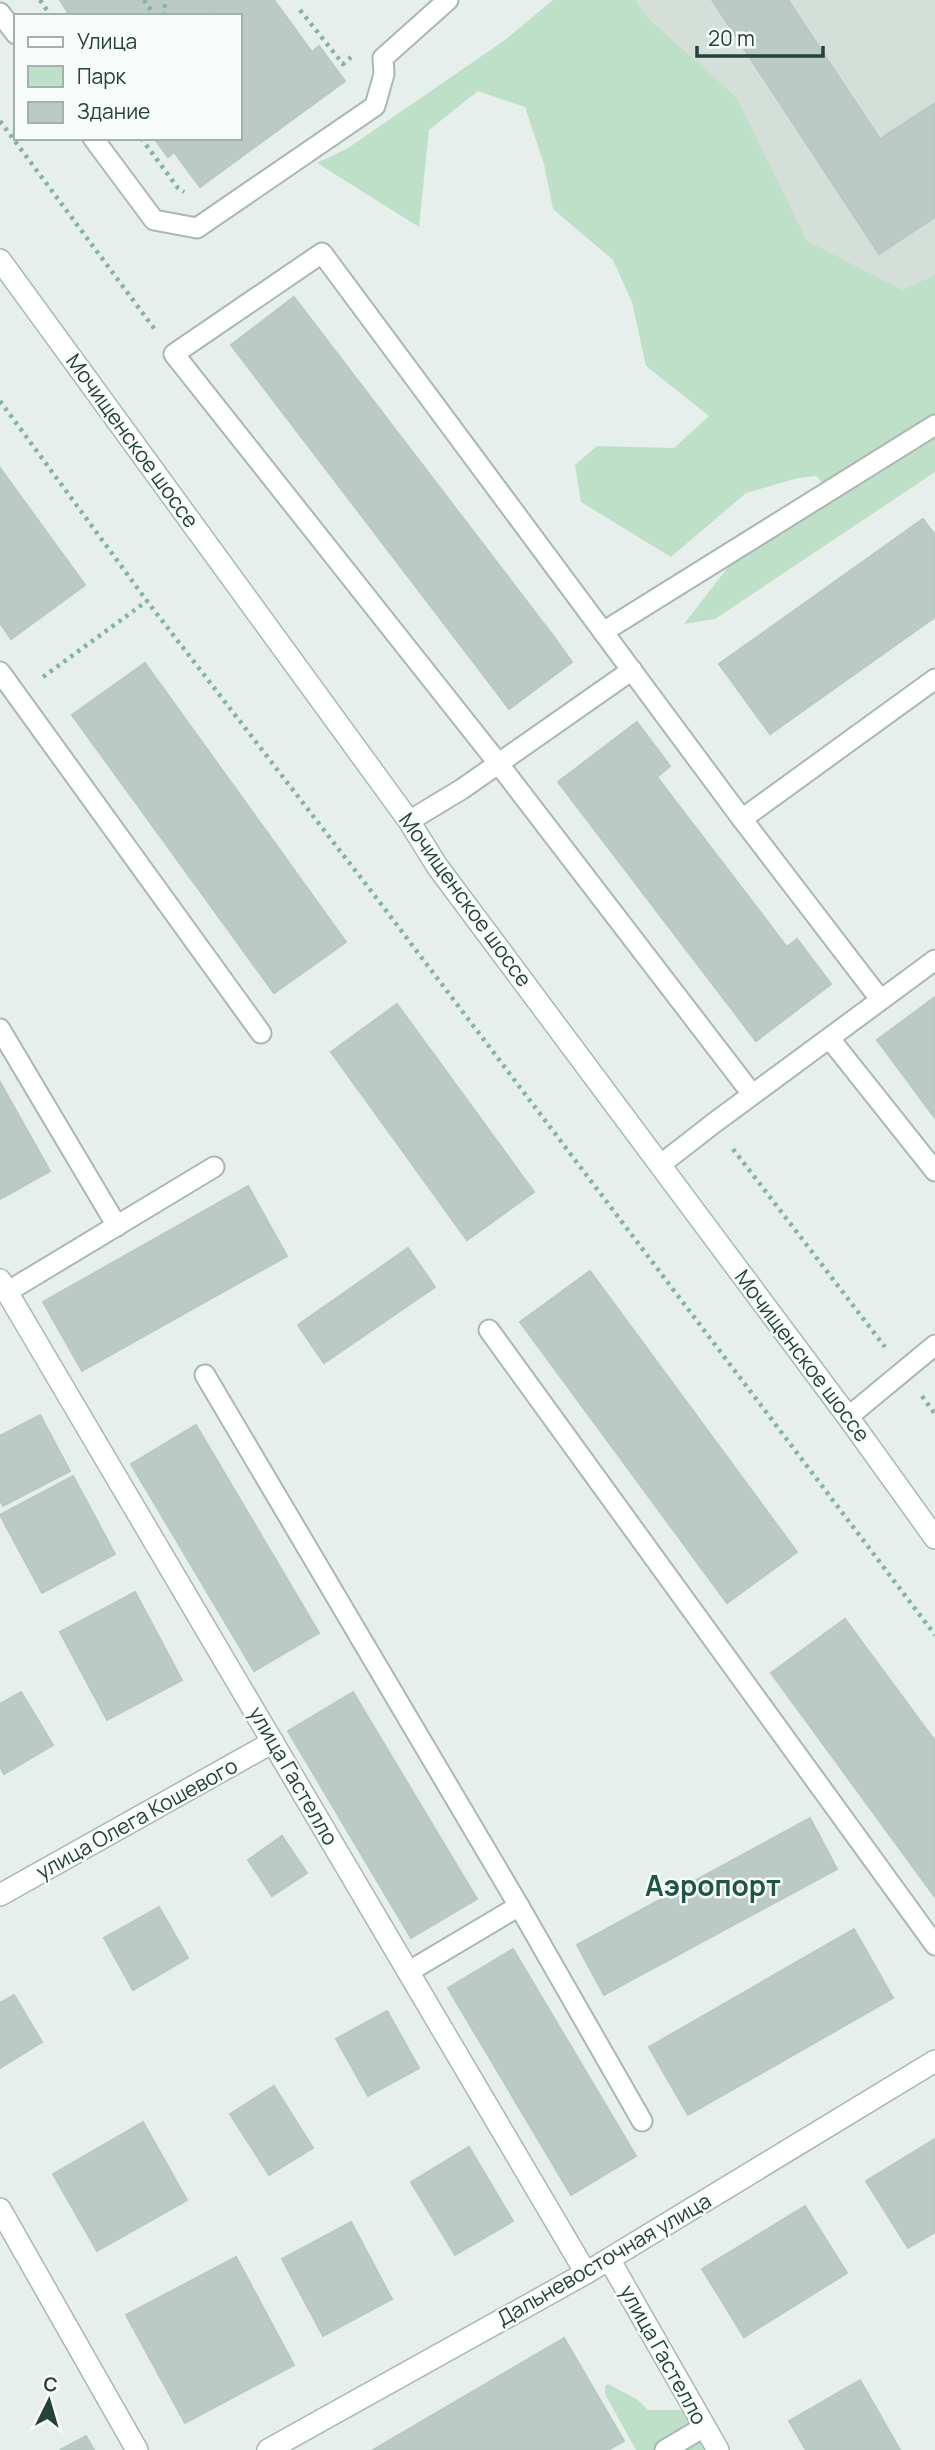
<svg xmlns="http://www.w3.org/2000/svg" width="935" height="2450" font-family="Manrope,sans-serif">
	<style>
		.built { fill: #d4dfda }
		.green { fill: #bfe0c8 }
		.building { fill: #bbcac4; stroke: #b8c9c2; stroke-width: 2 }
		.lines { fill: none; stroke-linecap: round; stroke-linejoin: round }
		.lane-casing { stroke: #a8b8b2; stroke-width: 23 }
		.street-casing { stroke: #a8b8b2; stroke-width: 24 }
		.secondary-casing { stroke: #a4bbb3; stroke-width: 24 }
		.path { stroke: #86b3a5; stroke-width: 4.5; stroke-dasharray: 3.5 5; stroke-linecap: butt }
		.lane { stroke: #fff; stroke-width: 19 }
		.street { stroke: #fff; stroke-width: 21 }
		.secondary { stroke: #fff; stroke-width: 21 }
		.labels { text-anchor: middle; stroke-width: 5; stroke-linejoin: round; paint-order: stroke }
		.street-label { font-size: 21px; fill: #24423a; stroke: #f7fbf9 }
		.district-label { font-size: 28px; font-weight: bold; fill: #1f5548; stroke: #f7fbf9 }
	</style>
	<rect width="100%" height="100%" fill="#e6efeb"/>
	<path class="built" d="M 570,0 L 935,0 L 935,370 L 825,436 Z"/>
	<g class="green">
		<path d="M 553,0 L 635,0 L 651,21 L 736,97 L 807,241 L 902,290 L 935,275 L 935,472 L 715,619 L 684,624 L 728,567 L 832,497 L 817,476 L 798,478 L 746,493 L 671,557 L 581,502 L 575,465 L 597,446 L 674,448 L 709,416 L 646,366 L 632,302 L 613,260 L 553,209 L 544,164 L 525,107 L 478,91 L 429,130 L 419,227 L 317,163 L 348,148 L 505,40 Z"/>
		<path d="M 608,2384 L 638,2400 L 648,2410 L 682,2410 L 705,2450 L 636,2450 L 605,2394 L 605,2386 Z"/>
	</g>
	<g class="building">
		<path d="M 60,0 L 226,0 L 204,16 L 70,16 Z"/>
		<path d="M 226,0 L 274,0 L 312,52 L 319,46 L 345,81 L 200,187 L 174,152 L 168,157 L 154,138 L 240,138 L 240,16 L 204,16 Z"/>
		<path d="M 712,0 L 788,0 L 880,139 L 935,103 L 935,217 L 879,254 Z"/>
		<path d="M 294,297 L 554,637 L 491,685 L 231,345 Z"/>
		<path d="M 0,468 L 85,585 L 11,639 L 0,623 Z"/>
		<path d="M 923,519 L 935,535 L 935,617 L 770,734 L 719,664 Z"/>
		<path d="M 554,637 L 572,662 L 509,709 L 491,685 Z"/>
		<path d="M 145,663 L 346,942 L 274,993 L 72,715 Z"/>
		<path d="M 637,722 L 670,766 L 657,777 L 787,947 L 797,939 L 831,984 L 756,1041 L 558,782 Z"/>
		<path d="M 935,997 L 935,1118 L 877,1040 Z"/>
		<path d="M 397,1004 L 534,1192 L 467,1240 L 331,1052 Z"/>
		<path d="M 0,1082 L 50,1171 L 0,1199 Z"/>
		<path d="M 248,1186 L 287,1256 L 82,1371 L 43,1302 Z"/>
		<path d="M 408,1248 L 435,1287 L 324,1363 L 298,1325 Z"/>
		<path d="M 590,1271 L 797,1552 L 727,1603 L 520,1322 Z"/>
		<path d="M 40,1415 L 70,1471 L 3,1506 L 0,1500 L 0,1436 Z"/>
		<path d="M 196,1425 L 319,1633 L 254,1671 L 131,1464 Z"/>
		<path d="M 73,1476 L 115,1554 L 42,1593 L 0,1515 Z"/>
		<path d="M 135,1592 L 182,1680 L 107,1720 L 60,1632 Z"/>
		<path d="M 845,1619 L 935,1741 L 935,1897 L 771,1673 Z"/>
		<path d="M 21,1692 L 53,1745 L 4,1774 L 0,1767 L 0,1704 Z"/>
		<path d="M 353,1692 L 477,1899 L 411,1938 L 288,1731 Z"/>
		<path d="M 810,1818 L 837,1869 L 604,1995 L 577,1945 Z"/>
		<path d="M 282,1836 L 307,1873 L 272,1896 L 248,1860 Z"/>
		<path d="M 159,1907 L 188,1958 L 133,1990 L 104,1938 Z"/>
		<path d="M 854,1929 L 893,1998 L 688,2115 L 649,2047 Z"/>
		<path d="M 513,1949 L 636,2156 L 571,2195 L 448,1988 Z"/>
		<path d="M 14,1995 L 42,2042 L 0,2068 L 0,2003 Z"/>
		<path d="M 387,2011 L 419,2068 L 368,2096 L 336,2039 Z"/>
		<path d="M 274,2086 L 313,2148 L 269,2175 L 230,2114 Z"/>
		<path d="M 143,2122 L 187,2200 L 97,2251 L 53,2174 Z"/>
		<path d="M 935,2139 L 935,2232 L 908,2248 L 866,2181 Z"/>
		<path d="M 469,2147 L 513,2221 L 455,2255 L 411,2182 Z"/>
		<path d="M 805,2206 L 847,2273 L 744,2337 L 702,2269 Z"/>
		<path d="M 351,2222 L 392,2299 L 323,2336 L 282,2259 Z"/>
		<path d="M 236,2257 L 294,2365 L 185,2423 L 126,2315 Z"/>
		<path d="M 564,2338 L 624,2441 L 608,2450 L 373,2450 Z"/>
		<path d="M 860,2380 L 900,2450 L 806,2450 L 789,2421 Z"/>
		<path d="M 86,2436 L 94,2450 L 60,2450 Z"/>
	</g>
	<g class="lines">
		<defs>
			<g id="lane">
				<path d="M 0,13 L 16,34"/>
				<path d="M 93,138 L 154,220 L 197,228 L 375,106 L 384,74 L 383,58 L 448,0"/>
				<path d="M 603,632 L 935,425"/>
				<path d="M 0,672 L 261,1033"/>
				<path d="M 742,819 L 322,253 L 174,354 L 498,763 L 752,1094"/>
				<path d="M 409,821 L 462,789 L 632,670"/>
				<path d="M 880,999 L 742,819 L 935,679"/>
				<path d="M 0,1029 L 117,1226"/>
				<path d="M 830,1039 L 935,1171"/>
				<path d="M 660,1165 L 714,1123 L 935,960"/>
				<path d="M 7,1292 L 214,1167"/>
				<path d="M 489,1330 L 935,1945"/>
				<path d="M 205,1375 L 519,1906 L 642,2121"/>
				<path d="M 848,1417 L 935,1345"/>
				<path d="M 408,1972 L 519,1906"/>
				<path d="M 665,2450 L 704,2427"/>
			</g>
			<g id="street">
				<path d="M 0,1280 L 586,2273"/>
				<path d="M 0,1895 L 273,1742"/>
				<path d="M 0,2209 L 137,2450"/>
				<path d="M 609,2259 L 718,2450"/>
				<path d="M 268,2450 L 586,2273 L 935,2061"/>
			</g>
			<path id="secondary" d="M 0,260 L 409,821 L 437,866 L 848,1417 L 935,1538"/>
		</defs>
		<use href="#lane" class="lane-casing"/>
		<use href="#street" class="street-casing"/>
		<use href="#secondary" class="secondary-casing"/>
		<g class="path">
			<path d="M 40,0 L 51,16"/>
			<path d="M 144,0 L 155,16"/>
			<path d="M 300,10 L 343,64 L 351,57"/>
			<path d="M 164,16 L 165,0"/>
			<path d="M 0,121 L 156,331"/>
			<path d="M 141,138 L 178,188 L 184,192"/>
			<path d="M 0,401 L 147,601 L 378,900 L 935,1635"/>
			<path d="M 43,677 L 147,601"/>
			<path d="M 733,1149 L 885,1347"/>
			<path d="M 922,1396 L 935,1414"/>
		</g>
		<use href="#lane" class="lane"/>
		<use href="#street" class="street"/>
		<use href="#secondary" class="secondary"/>
	</g>
	<g class="labels">
		<g class="street-label">
			<text transform="translate(132 441) rotate(54)" y="7">Мочищенское шоссе</text>
			<text transform="translate(465 900) rotate(54)" y="7">Мочищенское шоссе</text>
			<text transform="translate(802 1356) rotate(53)" y="7">Мочищенское шоссе</text>
			<text transform="translate(293 1776) rotate(60)" y="7">улица Гастелло</text>
			<text transform="translate(137 1819) rotate(-29)" y="7">улица Олега Кошевого</text>
			<text transform="translate(604 2260) rotate(-30)" y="7">Дальневосточная улица</text>
			<text transform="translate(663 2355) rotate(61)" y="7">улица Гастелло</text>
		</g>
		<g class="district-label">
			<text x="713" y="1896">Аэропорт</text>
		</g>
	</g>
	<rect x="14" y="14" width="228" height="126" fill="#f7fbf9" stroke="#a3b1ad" stroke-width="2"/>
	<rect x="28" y="37" width="35" height="10" fill="#ffffff" stroke="#a3b1ad" stroke-width="2"/>
	<text x="77" y="49" font-size="21" fill="#24423a">Улица</text>
	<rect x="28" y="66" width="35" height="21" fill="#bfe0c8" stroke="#a3b1ad" stroke-width="2"/>
	<text x="77" y="84" font-size="21" fill="#24423a">Парк</text>
	<rect x="28" y="102" width="35" height="21" fill="#bbcac4" stroke="#a3b1ad" stroke-width="2"/>
	<text x="77" y="119" font-size="21" fill="#24423a">Здание</text>
	<g transform="translate(49 2401) rotate(5)" stroke="#f7fbf9" stroke-width="5" paint-order="stroke">
	<path d="M0-5L12 26L0 18L-12 26Z" fill="#24423a"/>
	<text y="-10" font-size="19" font-weight="bold" text-anchor="middle" fill="#24423a">С</text>
	</g>
	<path d="M697 46v10h126v-10" fill="none" stroke="#24423a" stroke-width="3.5"/>
	<text x="708" y="46" font-size="21" fill="#24423a" stroke="#f7fbf9" stroke-width="5" paint-order="stroke">20 m</text>
</svg>
